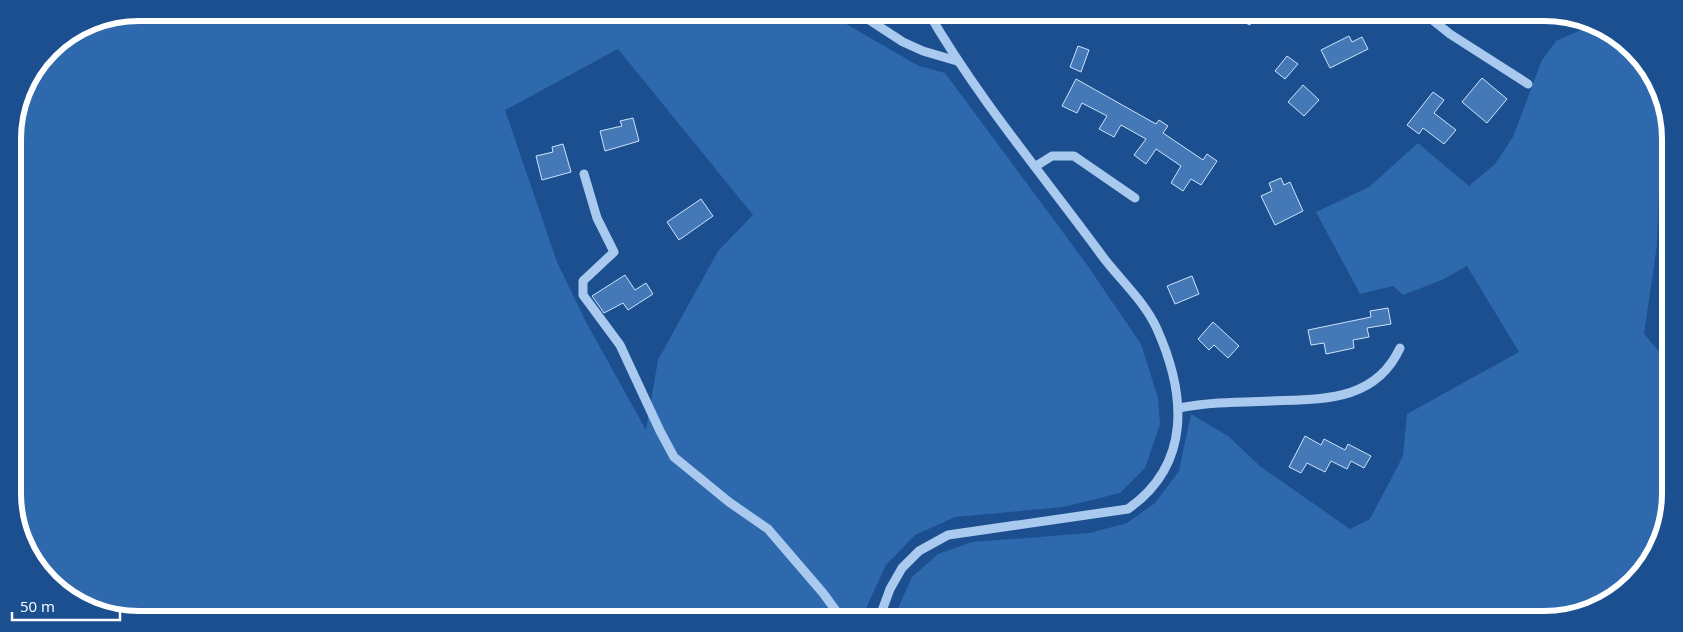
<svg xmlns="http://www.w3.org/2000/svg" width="1683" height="632" font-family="'Open Sans',sans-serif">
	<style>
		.green { fill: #2e69ad; fill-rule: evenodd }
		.building { fill: #4478b7; stroke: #cfe3fa }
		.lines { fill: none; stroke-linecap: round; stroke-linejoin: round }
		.minor { stroke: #a9c9ee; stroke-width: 9 }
		.rim { fill: none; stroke: #fff; stroke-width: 6 }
	</style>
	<rect width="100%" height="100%" fill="#1b4f8f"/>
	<g class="green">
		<path d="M 139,13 L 827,13 L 919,66 L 945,73 L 1085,262 L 1141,344 L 1158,398 L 1160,424 L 1145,468 L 1120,493 L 1063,507 L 955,517 L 915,535 L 886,565 L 861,619 L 139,619 L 98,613 L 44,576 L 15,517 L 13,131 L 26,83 L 55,44 L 91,22 ZM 618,49 L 753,215 L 718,251 L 658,360 L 646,430 L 586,322 L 557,262 L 505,110 Z"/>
		<path d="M 1592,25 L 1644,62 L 1667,117 L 1661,134 L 1657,245 L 1644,334 L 1670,364 L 1670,493 L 1664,534 L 1621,593 L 1552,619 L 893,619 L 912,577 L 938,554 L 972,542 L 1090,533 L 1127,523 L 1155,503 L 1179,471 L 1191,414 L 1228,436 L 1261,467 L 1350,529 L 1370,519 L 1403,456 L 1407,414 L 1519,352 L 1467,266 L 1442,280 L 1403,295 L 1393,286 L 1360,294 L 1316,212 L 1369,187 L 1418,143 L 1469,186 L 1495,164 L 1513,137 L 1542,60 L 1556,41 Z"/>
	</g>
	<g class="building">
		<path d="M 1220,12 L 1255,12 L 1250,25 Z"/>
		<path d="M 1349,36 L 1352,42 L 1362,37 L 1368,49 L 1330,68 L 1321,50 Z"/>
		<path d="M 1078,46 L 1089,50 L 1081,72 L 1070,67 Z"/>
		<path d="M 1287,56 L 1298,64 L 1285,79 L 1275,71 Z"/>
		<path d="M 1482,78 L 1507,99 L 1487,123 L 1462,102 Z"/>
		<path d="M 1076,79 L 1156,124 L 1159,120 L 1168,126 L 1163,133 L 1203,160 L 1207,154 L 1217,161 L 1201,185 L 1191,179 L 1183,191 L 1171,183 L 1181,166 L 1156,149 L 1146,164 L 1134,155 L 1146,139 L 1121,125 L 1114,137 L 1099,129 L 1107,116 L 1082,103 L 1077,113 L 1062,106 Z"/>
		<path d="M 1303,85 L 1319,100 L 1304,116 L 1288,102 Z"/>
		<path d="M 1433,92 L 1444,100 L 1434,113 L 1456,130 L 1444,144 L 1423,128 L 1419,134 L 1407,125 Z"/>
		<path d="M 633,118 L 639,141 L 605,151 L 600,131 L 622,126 L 620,121 Z"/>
		<path d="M 563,144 L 571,172 L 542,180 L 536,156 L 553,152 L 552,147 Z"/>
		<path d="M 1281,178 L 1284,185 L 1290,182 L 1303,211 L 1275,225 L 1261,196 L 1272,191 L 1269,183 Z"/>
		<path d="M 701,199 L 713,216 L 679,240 L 667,222 Z"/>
		<path d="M 625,275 L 635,290 L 646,283 L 653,294 L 628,310 L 623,303 L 604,313 L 592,296 Z"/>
		<path d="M 1192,276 L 1199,294 L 1175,304 L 1167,286 Z"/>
		<path d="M 1388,308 L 1391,324 L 1367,328 L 1369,337 L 1353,340 L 1354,348 L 1326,354 L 1324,343 L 1311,345 L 1308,330 L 1371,317 L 1370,311 Z"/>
		<path d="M 1213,322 L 1239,346 L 1228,358 L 1214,345 L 1209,350 L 1198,339 Z"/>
		<path d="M 1305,436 L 1321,445 L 1324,439 L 1345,450 L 1348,444 L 1371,456 L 1364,468 L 1351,461 L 1347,469 L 1331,461 L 1325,472 L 1307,463 L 1301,473 L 1289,467 Z"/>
	</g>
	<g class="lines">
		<g class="minor">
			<path d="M 857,12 L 903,42 L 923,51 L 957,61"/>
			<path d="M 1408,12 L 1413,14 L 1426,12"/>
			<path d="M 1425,14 L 1450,34 L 1528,84"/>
			<path d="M 1036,166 L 1052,156 L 1074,156 L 1135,198"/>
			<path d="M 584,174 L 597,218 L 614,252 L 583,281 L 583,295 L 620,345 L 660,431 L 674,457 L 729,502 L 768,529 L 823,593 L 842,619"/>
			<path d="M 1179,408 C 1210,402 1240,402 1271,401 C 1322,399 1375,402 1400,348"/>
			<path d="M 879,619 L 890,589 L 902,568 L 919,551 L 948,535 L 1128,509 C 1192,464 1186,394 1157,329 C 1144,300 1118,278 1100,253 C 1042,174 977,97 928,12"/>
		</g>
	</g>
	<path d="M0 0H1683V632H0ZM139 21H1544A118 118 0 0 1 1662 139V493A118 118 0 0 1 1544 611H139A118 118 0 0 1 21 493V139A118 118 0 0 1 139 21Z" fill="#1b4f8f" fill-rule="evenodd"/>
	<path class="rim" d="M139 21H1544A118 118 0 0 1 1662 139V493A118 118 0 0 1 1544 611H139A118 118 0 0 1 21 493V139A118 118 0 0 1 139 21Z"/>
	<path d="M12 612v8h108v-8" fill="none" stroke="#ffffff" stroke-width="2.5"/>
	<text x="20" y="612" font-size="15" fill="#ffffff" stroke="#1b4f8f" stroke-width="4" paint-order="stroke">50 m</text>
</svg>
